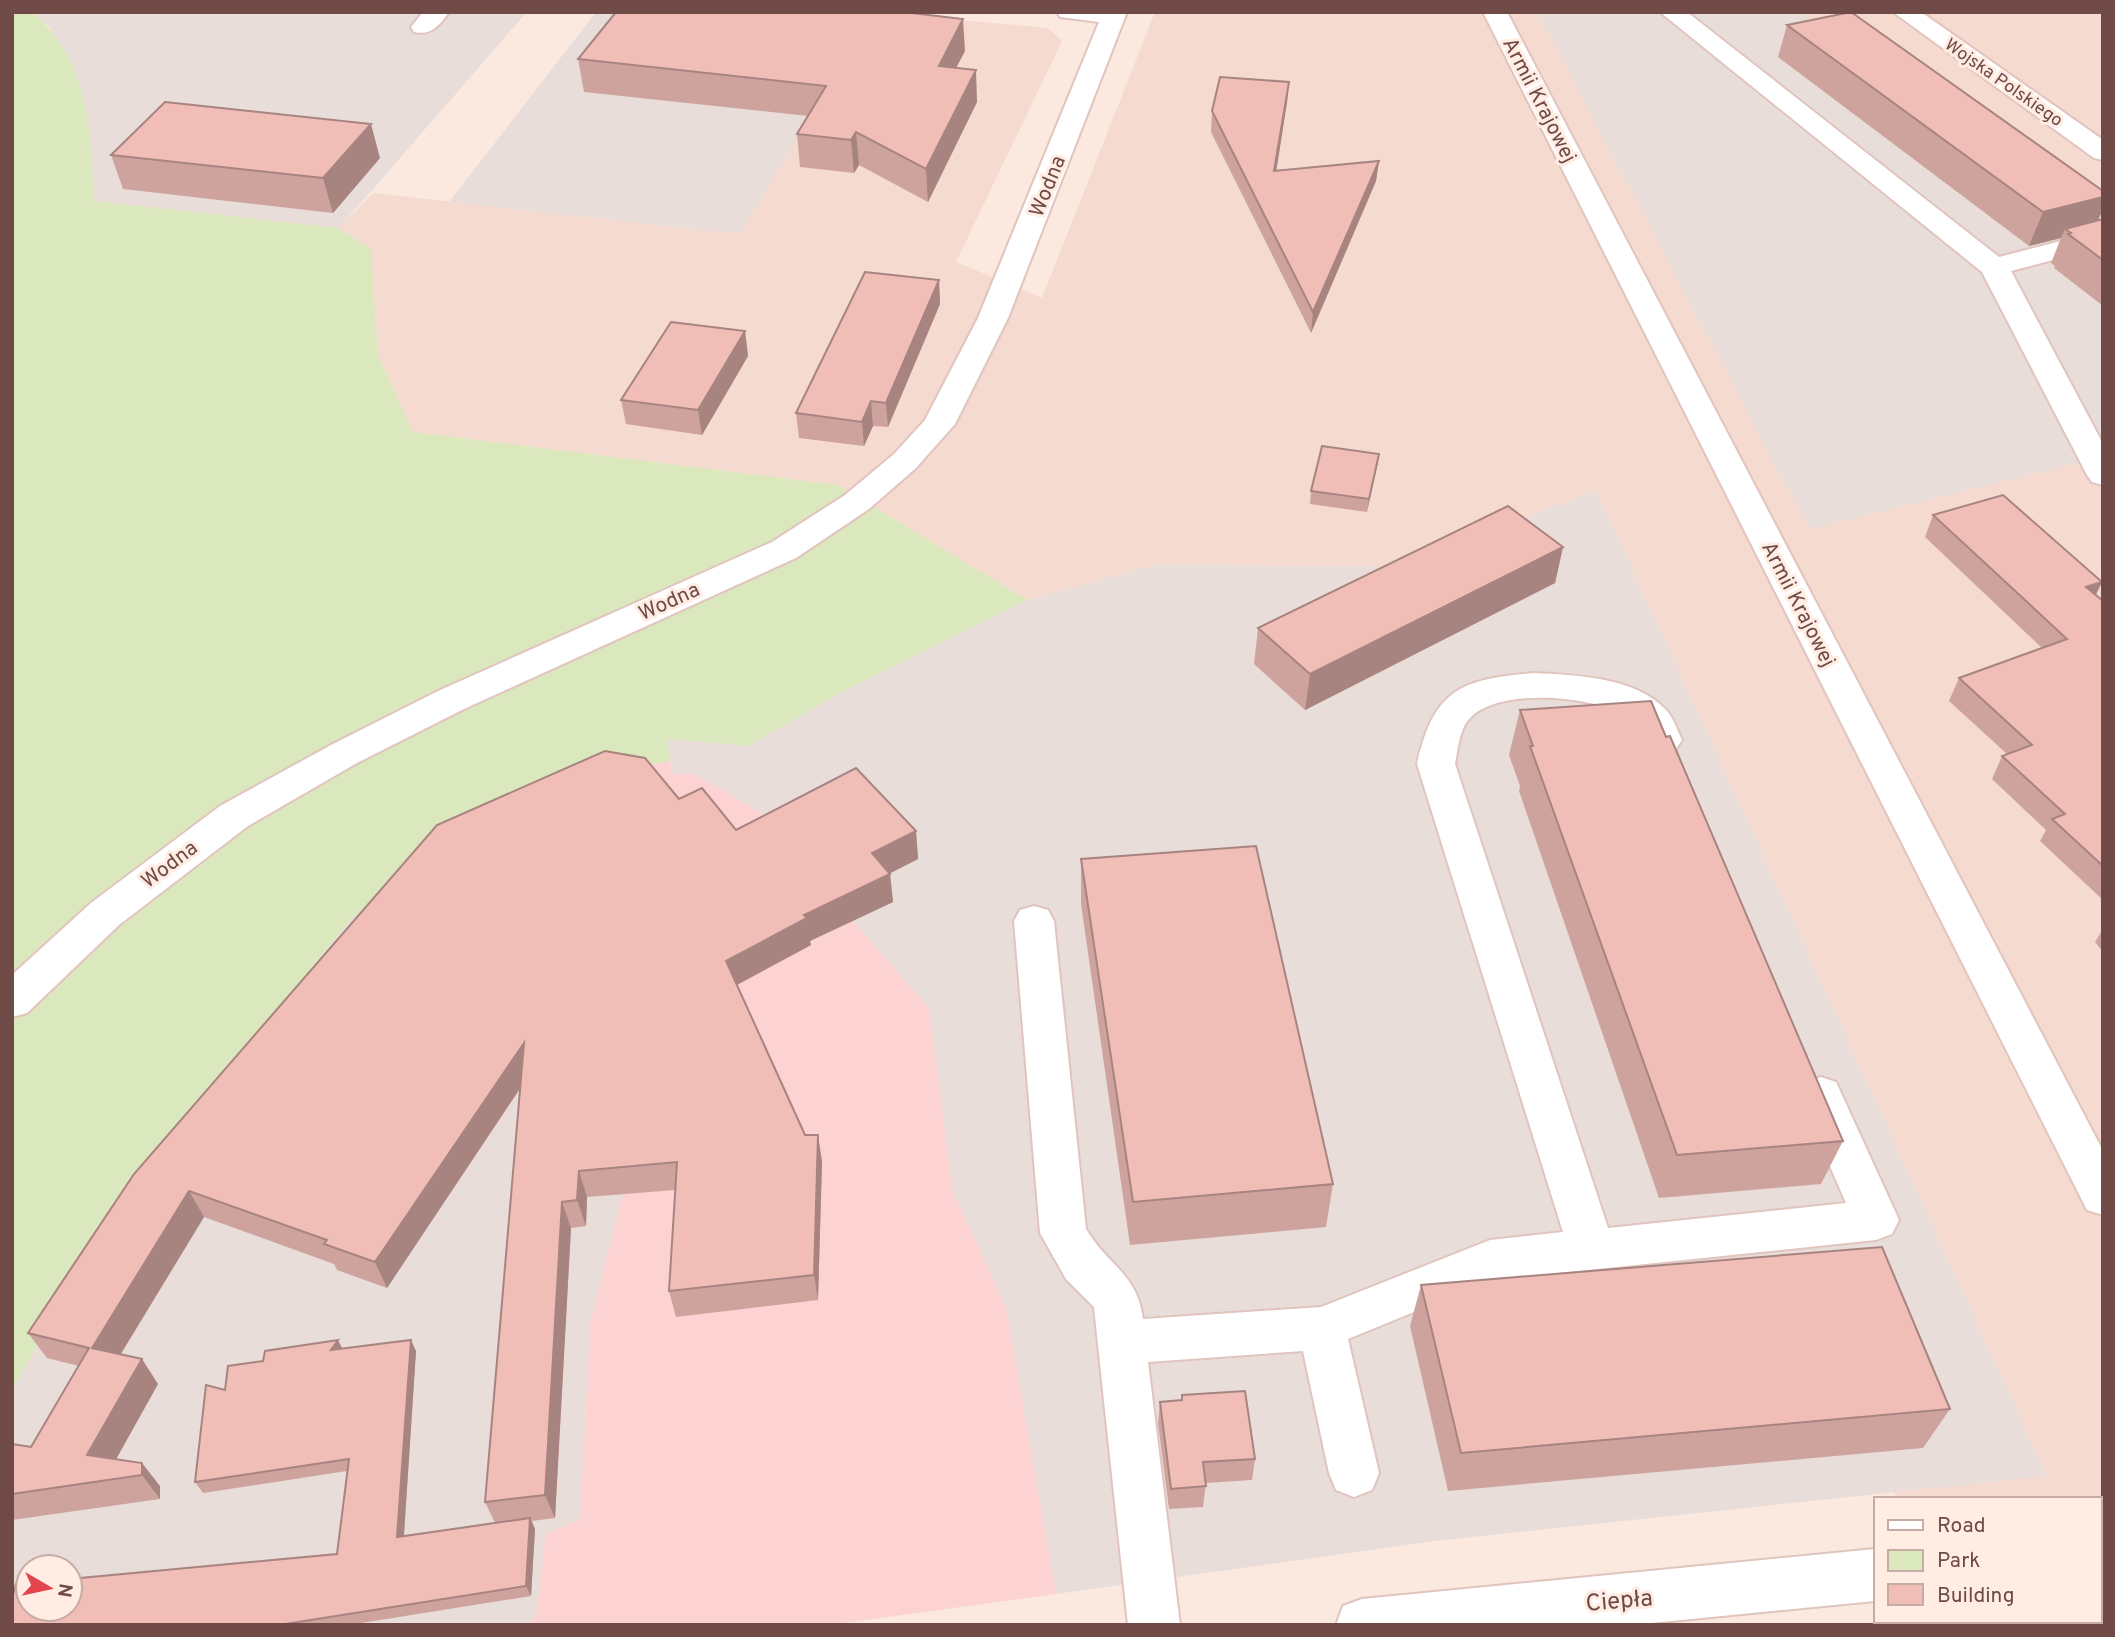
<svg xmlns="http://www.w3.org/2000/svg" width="2115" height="1637" font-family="Overpass,sans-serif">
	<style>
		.residential { fill: #f5dad0 }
		.commercial { fill: #fcd3d2 }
		.industrial { fill: #e9ddda; fill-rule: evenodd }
		.green { fill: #dbe8be }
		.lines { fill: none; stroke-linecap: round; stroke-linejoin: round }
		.minor-casing { stroke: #e1c4be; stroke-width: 4 }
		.minor { fill: #fff; fill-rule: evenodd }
		.wall { fill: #cea39d }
		.shaded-wall { fill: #a88480 }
		.building { fill: #f0bdb7; stroke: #a88480; stroke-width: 2 }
		.labels { text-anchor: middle; stroke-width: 6; stroke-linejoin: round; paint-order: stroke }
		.far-street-label { font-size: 18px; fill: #704a47; stroke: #ffede4 }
		.street-label { font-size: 21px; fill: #704a47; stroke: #ffede4 }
		.near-street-label { font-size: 24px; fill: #704a47; stroke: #ffede4 }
	</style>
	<rect width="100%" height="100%" fill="#fbe8de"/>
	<path class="residential" d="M 872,12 L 1048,28 L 1062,41 L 956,262 L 1042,298 L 1155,12 L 2103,12 L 2103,1625 L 1947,1625 L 1945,1621 L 2099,1621 L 2099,1499 L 1897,1499 L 1894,1492 L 2047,1476 L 1596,490 L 1400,567 L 1158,564 L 1027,600 L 838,485 L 413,432 L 378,355 L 371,249 L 339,228 L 373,193 L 739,234 Z"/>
	<path class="commercial" d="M 670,761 L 673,774 L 695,774 L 784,827 L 837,902 L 929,1008 L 953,1192 L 1006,1307 L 1056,1594 L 829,1625 L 529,1625 L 536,1614 L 546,1533 L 580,1520 L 590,1324 L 625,1185 L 598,772 Z"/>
	<g class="industrial">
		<path d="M 33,12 L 527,12 L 339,228 L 93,201 L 51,29 Z"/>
		<path d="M 596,12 L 872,12 L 740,234 L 449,202 Z"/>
		<path d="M 1537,12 L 1798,12 L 2103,236 L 2103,457 L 1809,529 Z"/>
		<path d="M 1596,490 L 2047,1476 L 1435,1541 L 1056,1594 L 1006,1307 L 953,1192 L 929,1008 L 837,902 L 784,827 L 695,774 L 673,774 L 666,739 L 748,746 L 845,690 L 1027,600 L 1158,564 L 1400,567 Z"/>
		<path d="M 419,862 L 625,1185 L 590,1324 L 580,1520 L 546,1533 L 536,1614 L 529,1625 L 12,1625 L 12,1390 L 76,1277 L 187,1124 L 350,920 ZM 28,1567 L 70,1567 L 70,1609 L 28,1609 Z"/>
	</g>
	<path class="green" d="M 12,12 L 33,12 C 91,65 90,129 94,201 L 339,228 L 371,249 L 378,355 L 413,432 L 838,485 L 1027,600 L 845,690 L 748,746 L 667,739 L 670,761 L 598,772 L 418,862 L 350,920 L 187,1124 L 76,1277 L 12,1390 Z"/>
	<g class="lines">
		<defs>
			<g id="minor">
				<path d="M 423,12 L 449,12 C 440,25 431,36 414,32 L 411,27 Z"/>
				<path d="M 1057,12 L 1127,12 L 1008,318 L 955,424 L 916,468 L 869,509 L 796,558 L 464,709 L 357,763 L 248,826 L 119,925 L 27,1013 L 12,1017 L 12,975 L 91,903 L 220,806 L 331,745 L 438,691 L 772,542 L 845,495 L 894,454 L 925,420 L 978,318 L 1099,22 L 1060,17 Z"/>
				<path d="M 1483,12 L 1507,12 L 2103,1151 L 2103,1215 L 2087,1210 Z"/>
				<path d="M 1660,12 L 1687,12 L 1999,257 L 2103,230 L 2103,247 L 2011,271 L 2103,444 L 2103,485 L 2092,482 L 2087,475 L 1982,272 Z"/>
				<path d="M 1893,12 L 1921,12 L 2103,140 L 2103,160 L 2094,158 Z"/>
				<path d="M 1534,673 C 1575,675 1637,677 1667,711 C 1674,719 1677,730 1682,740 L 1676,749 L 1663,753 L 1650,749 C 1642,736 1639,724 1625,715 C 1591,696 1499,687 1470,718 C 1459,729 1458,750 1455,764 L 1608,1228 L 1846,1203 L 1799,1095 L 1806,1082 L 1821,1077 L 1836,1082 L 1899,1220 L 1892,1234 L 1876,1240 L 1492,1280 L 1348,1339 L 1379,1473 L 1372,1490 L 1354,1497 L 1336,1490 L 1329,1473 L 1303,1351 L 1148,1362 L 1180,1625 L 1128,1625 L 1094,1307 L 1066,1279 L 1040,1233 L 1014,921 L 1020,910 L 1034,906 L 1048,910 L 1054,921 L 1086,1229 C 1108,1266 1137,1273 1143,1319 L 1321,1307 L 1490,1240 L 1563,1232 L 1417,764 C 1434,689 1461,679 1534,673 Z"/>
				<rect x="2099" y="1529" width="4" height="50"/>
				<path d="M 1875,1549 L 1875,1601 L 1631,1625 L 1336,1625 L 1343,1606 L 1362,1599 Z"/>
			</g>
		</defs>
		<use href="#minor" class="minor-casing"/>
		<use href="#minor" class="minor"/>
	</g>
	<g class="wall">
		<path d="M 1787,25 L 2103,209 L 2098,220 L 2103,219 L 2103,306 L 2054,268 L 2055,266 L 2051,263 L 2061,238 L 2029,246 L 1778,57 Z"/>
		<path d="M 965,51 L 956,68 L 977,102 L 928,202 L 859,165 L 854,173 L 800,167 L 797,134 L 808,116 L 584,92 L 578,59 Z"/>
		<path d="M 1289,82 L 1287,102 L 1276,171 L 1379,161 L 1376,181 L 1311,333 L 1211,132 L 1212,111 Z"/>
		<path d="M 111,155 L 380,158 L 333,213 L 123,189 Z"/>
		<path d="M 939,280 L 940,304 L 888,427 L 873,426 L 864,446 L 799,438 L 796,413 Z"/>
		<path d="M 745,331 L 748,356 L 702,435 L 626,424 L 621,400 Z"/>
		<path d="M 1379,454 L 1367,512 L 1310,504 L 1311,491 Z"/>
		<path d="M 1933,515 L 2096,595 L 2103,601 L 2103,900 L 2040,841 L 2046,830 L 1992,779 L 2002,756 L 2007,754 L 1949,701 L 1959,678 L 2042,648 L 1925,537 Z"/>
		<path d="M 1563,547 L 1555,583 L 1305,710 L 1254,664 L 1258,628 Z"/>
		<path d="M 1520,710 L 1843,1141 L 1821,1184 L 1659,1198 L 1519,791 L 1520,786 L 1509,755 Z"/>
		<path d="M 679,799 L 736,830 L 916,831 L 918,859 L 890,873 L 893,902 L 810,941 L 811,945 L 737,985 L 805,1135 L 818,1135 L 822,1162 L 818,1300 L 676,1317 L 669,1291 L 675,1190 L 587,1197 L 586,1226 L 571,1228 L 555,1518 L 532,1521 L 535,1529 L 531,1596 L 349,1625 L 12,1625 L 337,1554 L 347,1471 L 203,1493 L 195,1482 L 225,1390 L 342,1348 L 416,1351 L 404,1536 L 495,1523 L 485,1502 L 520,1089 L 387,1288 L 337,1270 L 334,1264 L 204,1217 L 121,1354 L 158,1384 L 116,1459 L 160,1486 L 160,1499 L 12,1520 L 12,1444 L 31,1447 L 79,1366 L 47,1358 L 28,1333 L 134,1174 Z"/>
		<path d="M 1081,859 L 1333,1184 L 1326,1227 L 1130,1245 L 1081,904 Z"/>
		<path d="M 2103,929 L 2103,952 L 2095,942 Z"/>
		<path d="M 1421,1285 L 1950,1409 L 1923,1448 L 1448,1491 L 1410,1326 Z"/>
		<path d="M 1182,1395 L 1255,1459 L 1252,1480 L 1206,1483 L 1203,1507 L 1169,1509 L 1158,1423 L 1160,1402 L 1181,1400 Z"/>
	</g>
	<g class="shaded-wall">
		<path d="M 963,19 L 965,51 L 940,98 L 939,66 Z"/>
		<path d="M 976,70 L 977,102 L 928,202 L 926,169 Z"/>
		<path d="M 1289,82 L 1287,102 L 1273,192 L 1274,171 Z"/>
		<path d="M 371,124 L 380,158 L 333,213 L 323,178 Z"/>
		<path d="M 856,132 L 859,165 L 854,173 L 851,140 Z"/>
		<path d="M 1379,161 L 1376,181 L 1311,333 L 1313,312 Z"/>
		<path d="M 2103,197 L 2103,209 L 2094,230 L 2071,233 L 2065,229 L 2061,238 L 2029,246 L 2043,212 Z"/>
		<path d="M 939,280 L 940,304 L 888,427 L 886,403 Z"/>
		<path d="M 745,331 L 748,356 L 702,435 L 698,410 Z"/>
		<path d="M 871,401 L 873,426 L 864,446 L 862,422 Z"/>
		<path d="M 1379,454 L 1377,466 L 1367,512 L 1369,499 Z"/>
		<path d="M 1563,547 L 1555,583 L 1305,710 L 1310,674 Z"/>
		<path d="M 2102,582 L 2091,605 L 2086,587 Z"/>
		<path d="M 916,831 L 918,859 L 875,881 L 872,853 Z"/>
		<path d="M 890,874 L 893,902 L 810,941 L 811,945 L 731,988 L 726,961 L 804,915 Z"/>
		<path d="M 524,1043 L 532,1070 L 387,1288 L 375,1262 Z"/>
		<path d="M 818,1135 L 822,1162 L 818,1300 L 814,1275 Z"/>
		<path d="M 579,1171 L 587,1197 L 586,1226 L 577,1200 Z"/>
		<path d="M 189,1191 L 204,1217 L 109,1373 L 92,1348 Z"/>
		<path d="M 562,1202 L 571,1228 L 555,1518 L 545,1495 Z"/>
		<path d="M 338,1340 L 344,1352 L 331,1350 Z"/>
		<path d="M 411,1340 L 416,1351 L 403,1548 L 397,1537 Z"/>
		<path d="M 142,1359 L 158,1384 L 105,1479 L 87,1455 Z"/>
		<path d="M 142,1463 L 160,1486 L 160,1499 L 142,1475 Z"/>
		<path d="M 530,1518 L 535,1529 L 531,1596 L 526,1586 Z"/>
	</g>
	<g class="building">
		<path d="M 616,12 L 903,12 L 963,19 L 939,66 L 976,70 L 926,169 L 856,132 L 851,140 L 797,134 L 826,86 L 578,59 Z"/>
		<path d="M 1851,12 L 2103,191 L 2103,197 L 2043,212 L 1787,25 Z"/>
		<path d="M 1220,77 L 1289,82 L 1274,171 L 1379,161 L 1313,312 L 1212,111 Z"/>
		<path d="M 165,102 L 371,124 L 323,178 L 111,155 Z"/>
		<path d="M 2103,219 L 2103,260 L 2068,234 L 2071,233 L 2065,229 Z"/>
		<path d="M 865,272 L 939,280 L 886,403 L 871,401 L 862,422 L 796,413 Z"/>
		<path d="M 671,322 L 745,331 L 698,410 L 621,400 Z"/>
		<path d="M 1322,446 L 1379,454 L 1369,499 L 1311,491 Z"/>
		<path d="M 2003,495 L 2102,582 L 2086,587 L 2103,601 L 2103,866 L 2052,819 L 2065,814 L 2002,756 L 2032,745 L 1959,678 L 2067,639 L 1933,515 Z"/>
		<path d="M 1508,506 L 1563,547 L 1310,674 L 1258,628 Z"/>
		<path d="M 1651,701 L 1666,737 L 1670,736 L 1843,1141 L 1677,1155 L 1530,746 L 1533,746 L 1520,710 Z"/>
		<path d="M 605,751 L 645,758 L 679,799 L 702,788 L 736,830 L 856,768 L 916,831 L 872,853 L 890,874 L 804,915 L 807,918 L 726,961 L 805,1135 L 818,1135 L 814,1275 L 669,1291 L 677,1162 L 579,1171 L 577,1200 L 562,1202 L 545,1495 L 485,1502 L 524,1043 L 375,1262 L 324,1244 L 327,1240 L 189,1191 L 92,1348 L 142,1359 L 87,1455 L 142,1463 L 142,1475 L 12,1494 L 12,1444 L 31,1447 L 89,1348 L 28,1333 L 134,1174 L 437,825 Z"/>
		<path d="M 1256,846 L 1333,1184 L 1133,1202 L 1081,859 Z"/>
		<path d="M 1882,1247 L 1950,1409 L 1461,1453 L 1421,1285 Z"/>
		<path d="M 338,1340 L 331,1350 L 411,1340 L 397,1537 L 530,1518 L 526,1586 L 279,1625 L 12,1625 L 12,1598 L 16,1584 L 28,1582 L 28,1609 L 70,1609 L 70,1579 L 337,1554 L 349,1459 L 195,1482 L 206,1385 L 225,1390 L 228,1366 L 263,1361 L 265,1351 Z"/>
		<path d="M 1245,1391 L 1255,1459 L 1203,1462 L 1206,1486 L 1171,1489 L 1160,1402 L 1182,1400 L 1182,1395 Z"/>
	</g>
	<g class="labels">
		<g class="far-street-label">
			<text transform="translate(2004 82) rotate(35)" y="6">Wojska Polskiego</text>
		</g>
		<g class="street-label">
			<text transform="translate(1540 100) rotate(63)" y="7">Armii Krajowej</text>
			<text transform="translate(1047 186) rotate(-68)" y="7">Wodna</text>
			<text transform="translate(669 601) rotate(-24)" y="7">Wodna</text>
			<text transform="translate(1799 604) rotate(63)" y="7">Armii Krajowej</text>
			<text transform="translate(169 864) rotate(-37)" y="7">Wodna</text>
		</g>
		<g class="near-street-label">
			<text transform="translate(1619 1600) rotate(-5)" y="8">Ciepła</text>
		</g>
	</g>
	<rect width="2115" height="1637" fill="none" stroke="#704a47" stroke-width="28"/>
	<rect x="1874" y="1497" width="228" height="126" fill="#ffede4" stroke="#c6aca5" stroke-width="2"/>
	<rect x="1888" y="1520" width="35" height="10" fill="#ffffff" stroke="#c6aca5" stroke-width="2"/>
	<text x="1937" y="1532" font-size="21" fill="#704a47">Road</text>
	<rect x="1888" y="1550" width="35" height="21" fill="#dbe8be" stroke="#c6aca5" stroke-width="2"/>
	<text x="1937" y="1567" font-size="21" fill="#704a47">Park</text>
	<rect x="1888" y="1584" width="35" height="21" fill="#f0bdb7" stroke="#c6aca5" stroke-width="2"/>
	<text x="1937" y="1602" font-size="21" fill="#704a47">Building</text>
	<g transform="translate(49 1588) rotate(99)"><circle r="33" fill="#ffede4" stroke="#c6aca5" stroke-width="2"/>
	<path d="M0-5L12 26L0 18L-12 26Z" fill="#e4444e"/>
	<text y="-10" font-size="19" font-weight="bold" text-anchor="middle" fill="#704a47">N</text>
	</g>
</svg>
